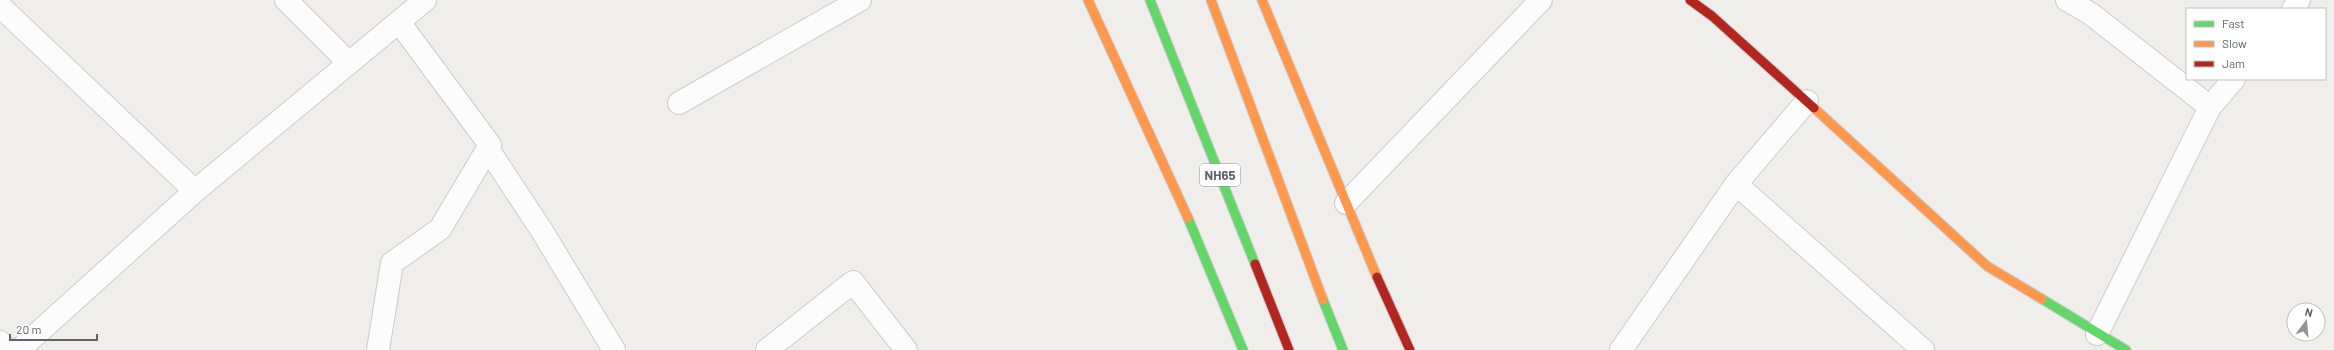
<svg xmlns="http://www.w3.org/2000/svg" width="2334" height="350" font-family="Barlow,sans-serif">
	<style>
		.lines { fill: none; stroke-linecap: round; stroke-linejoin: round }
		.street-casing { stroke: #cbcccc; stroke-width: 24 }
		.fast-casing { stroke: #cacacb; stroke-width: 11 }
		.slow-casing { stroke: #cacacb; stroke-width: 11 }
		.jam-casing { stroke: #cacacb; stroke-width: 11 }
		.street { stroke: #fdfcfc; stroke-width: 22 }
		.fast { stroke: #63d668; stroke-width: 9 }
		.slow { stroke: #ff974d; stroke-width: 9 }
		.jam { stroke: #b3261e; stroke-width: 9 }
		.labels { text-anchor: middle; stroke-width: 3; stroke-linejoin: round; paint-order: stroke }
		.shield { fill: #fff; stroke: #8f9295; stroke-width: 1 }
		.shield-label { font-size: 13px; font-weight: bold; fill: #5f6368 }
	</style>
	<rect width="100%" height="100%" fill="#efeeea"/>
	<g class="lines">
		<defs>
			<g id="street">
				<path d="M 286,0 L 349,63"/>
				<path d="M 2067,0 L 2091,14 L 2210,107"/>
				<path d="M 0,6 L 195,191"/>
				<path d="M 2293,9 L 2299,0"/>
				<path d="M 679,103 L 860,0"/>
				<path d="M 488,149 L 542,231 L 614,350"/>
				<path d="M 1736,184 L 1923,350"/>
				<path d="M 1346,203 L 1541,0"/>
				<path d="M 2097,334 L 2210,107 L 2234,79"/>
				<path d="M 0,342 L 8,350"/>
				<path d="M 19,350 L 195,191 L 425,0"/>
				<path d="M 378,350 L 392,263 L 440,229 L 490,145 L 399,22"/>
				<path d="M 767,350 L 853,282 L 906,350"/>
				<path d="M 1621,350 L 1736,184 L 1807,101"/>
			</g>
			<g id="fast">
				<path d="M 1150,0 L 1255,264"/>
				<path d="M 1188,218 L 1243,350"/>
				<path d="M 2042,299 L 2126,350"/>
				<path d="M 1323,300 L 1343,350"/>
			</g>
			<g id="slow">
				<path d="M 1088,0 L 1188,218"/>
				<path d="M 1211,0 L 1323,300"/>
				<path d="M 1262,0 L 1377,277"/>
				<path d="M 1814,108 L 1987,266 L 2042,299"/>
			</g>
			<g id="jam">
				<path d="M 1690,0 L 1712,16 L 1814,108"/>
				<path d="M 1255,264 L 1289,350"/>
				<path d="M 1377,277 L 1410,350"/>
			</g>
		</defs>
		<use href="#street" class="street-casing"/>
		<use href="#fast" class="fast-casing"/>
		<use href="#slow" class="slow-casing"/>
		<use href="#jam" class="jam-casing"/>
		<use href="#street" class="street"/>
		<use href="#fast" class="fast"/>
		<use href="#slow" class="slow"/>
		<use href="#jam" class="jam"/>
	</g>
	<g class="labels">
		<rect class="shield" x="1200" y="164" width="40" height="22" rx="3"/>
		<g class="shield-label">
			<text x="1220" y="180">NH65</text>
		</g>
	</g>
	<rect x="2186" y="8" width="140" height="72" fill="#ffffff" stroke="#bfc1c3"/>
	<rect x="2194" y="21" width="20" height="6" fill="#63d668" stroke="#bfc1c3"/>
	<text x="2222" y="28" font-size="12" fill="#5f6368">Fast</text>
	<rect x="2194" y="41" width="20" height="6" fill="#ff974d" stroke="#bfc1c3"/>
	<text x="2222" y="48" font-size="12" fill="#5f6368">Slow</text>
	<rect x="2194" y="61" width="20" height="6" fill="#b3261e" stroke="#bfc1c3"/>
	<text x="2222" y="68" font-size="12" fill="#5f6368">Jam</text>
	<g transform="translate(2306 322) rotate(16)"><circle r="19" fill="#ffffff" stroke="#bfc1c3"/>
	<path d="M0-3L7 15L0 10L-7 15Z" fill="#919496"/>
	<text y="-6" font-size="11" font-weight="bold" text-anchor="middle" fill="#5f6368">N</text>
	</g>
	<path d="M10 334v6h87v-6" fill="none" stroke="#5f6368" stroke-width="2"/>
	<text x="16" y="334" font-size="12" fill="#5f6368" stroke="#ffffff" stroke-width="3" paint-order="stroke">20 m</text>
</svg>
